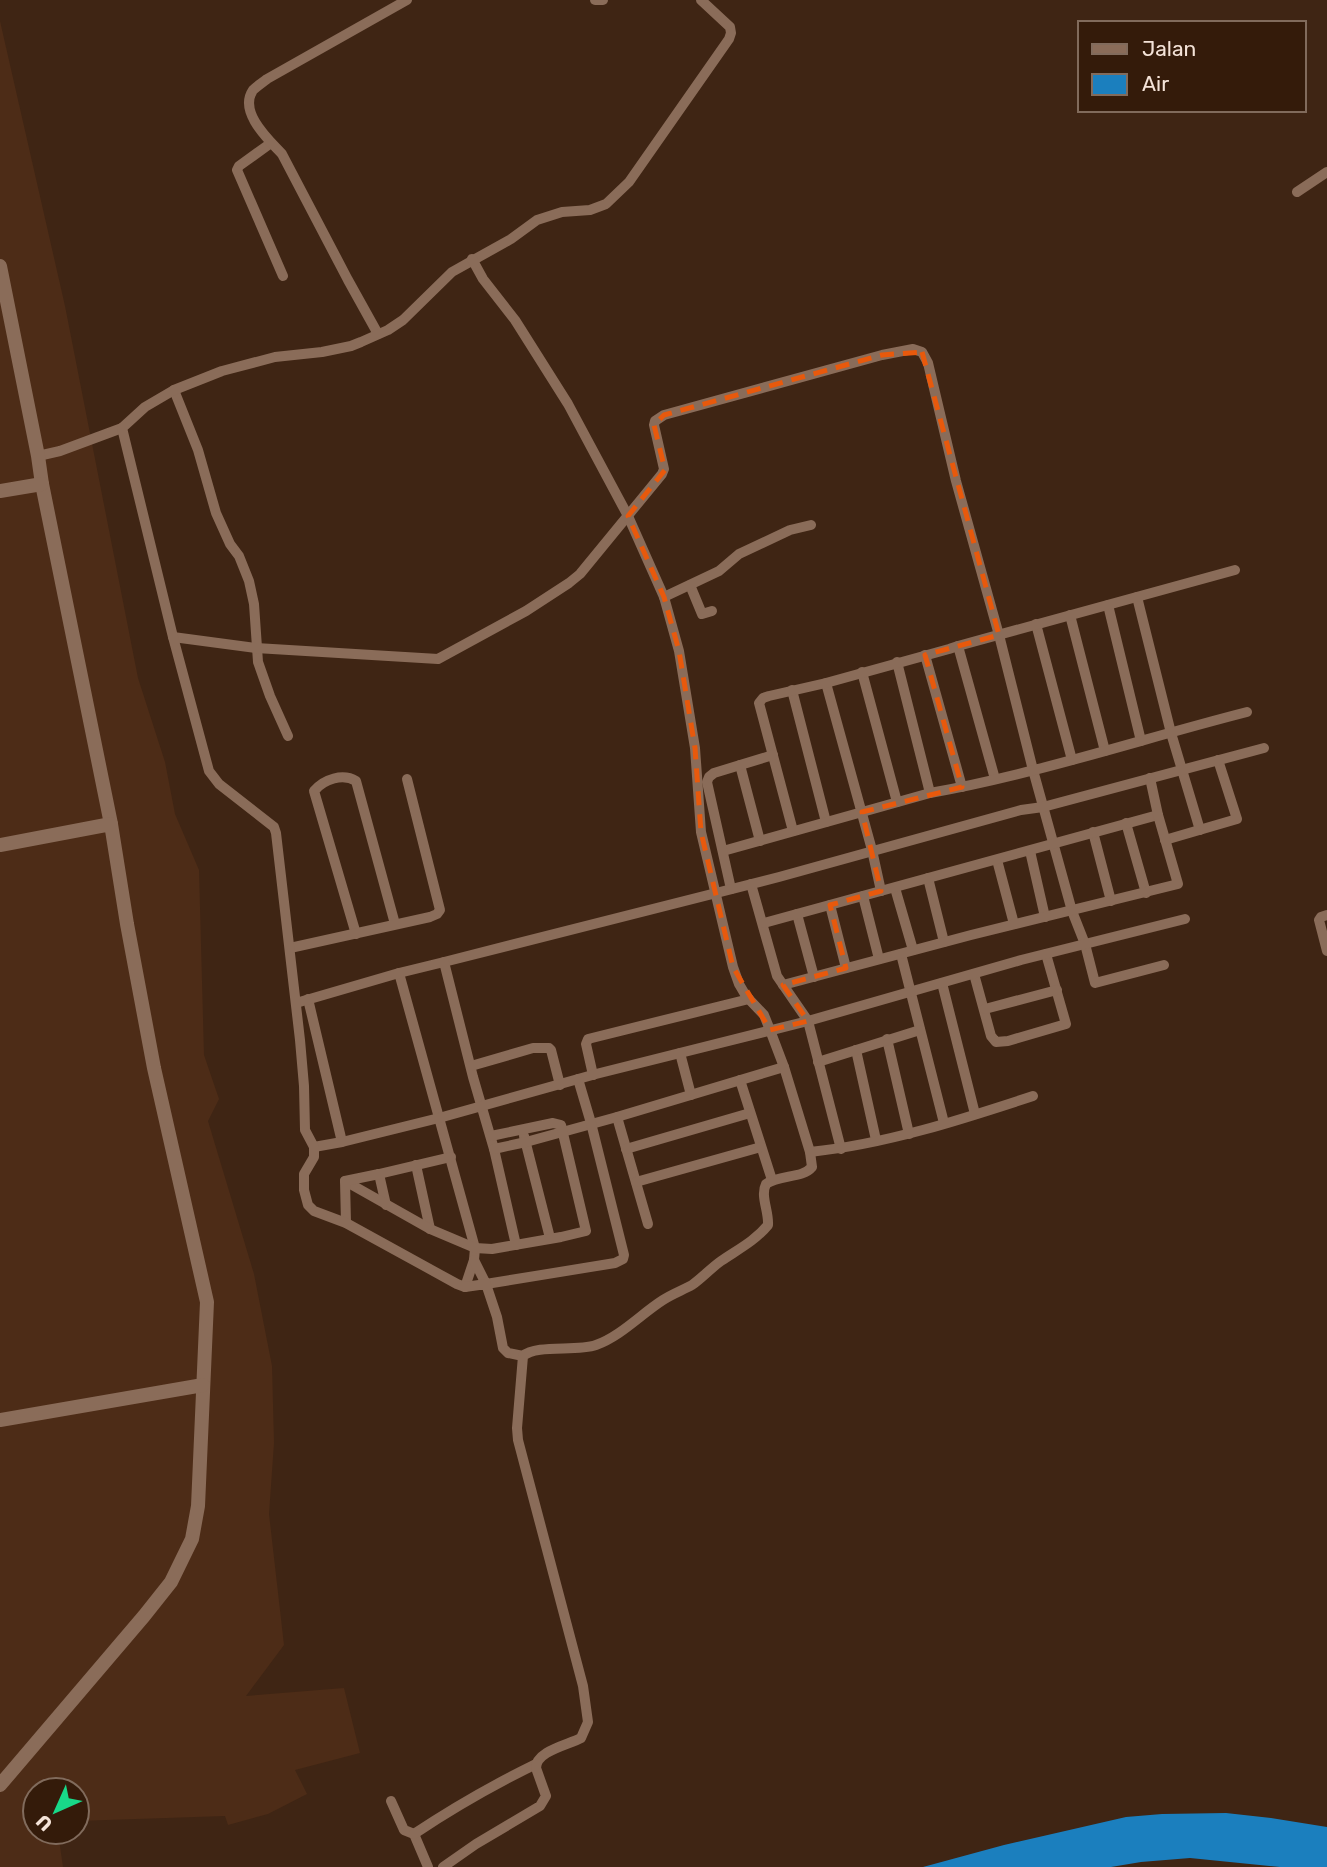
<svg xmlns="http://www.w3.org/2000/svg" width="1327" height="1867" font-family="Rubik,sans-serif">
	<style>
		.built { fill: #4d2c17 }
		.water { fill: #1b7fbe }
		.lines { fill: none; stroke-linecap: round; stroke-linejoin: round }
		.street { stroke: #8a6c59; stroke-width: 10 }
		.secondary { stroke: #8a6c59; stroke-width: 14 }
		.marked { fill: none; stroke: #e8590c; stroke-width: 5; stroke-dasharray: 14 9; stroke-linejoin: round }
	</style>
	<rect width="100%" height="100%" fill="#3f2514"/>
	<path class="built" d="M 0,21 L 65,306 L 138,678 L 165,762 L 175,814 L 199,870 L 204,1055 L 219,1099 L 208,1121 L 254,1274 L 272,1366 L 274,1443 L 269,1514 L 284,1645 L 246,1696 L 344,1688 L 360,1753 L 295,1770 L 307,1794 L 268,1814 L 228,1825 L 225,1816 L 77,1821 L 77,1790 L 35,1790 L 35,1832 L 58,1832 L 63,1867 L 0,1867 Z"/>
	<path class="water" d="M 1226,1813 L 1271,1818 L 1327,1827 L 1327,1867 L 1280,1867 L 1190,1858 L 1141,1862 L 1111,1867 L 923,1867 L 1004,1845 L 1126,1817 L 1162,1814 Z"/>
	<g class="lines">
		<g class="street">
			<path d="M 595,0 L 603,0"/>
			<path d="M 271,143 L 239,166 L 237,170 L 283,276"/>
			<path d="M 1297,192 L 1327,172"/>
			<path d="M 378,334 L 348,280 L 282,154 C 269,140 238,112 253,90 C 257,86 262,83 267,79 L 407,0"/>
			<path d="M 174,390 L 198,450 L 216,513 L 230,544 L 239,556 L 249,581 L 254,604 L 258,662 L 270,696 L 288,736"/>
			<path d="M 38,456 L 60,451 L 122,428"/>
			<path d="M 690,585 L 702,614 L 712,611"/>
			<path d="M 664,597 L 719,571 L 739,554 L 790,530 L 811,525"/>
			<path d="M 1137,597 L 1171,733 L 1200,830"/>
			<path d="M 1108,605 L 1141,741"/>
			<path d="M 1070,615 L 1105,751"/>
			<path d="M 1036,624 L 1072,760"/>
			<path d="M 173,637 L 256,648 L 438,659 L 526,611 L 569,583 L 580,574 L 662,474 L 664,469 L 654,425 L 655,421 L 664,415 L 882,355 L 913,349 L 922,352 L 928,363 L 956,481 L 999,635 L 1033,770 L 1072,911 L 1085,944 L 1095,983 L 1164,965"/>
			<path d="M 958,646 L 1235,570"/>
			<path d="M 925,655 L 962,787"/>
			<path d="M 897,662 L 930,793"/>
			<path d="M 862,672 L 897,802"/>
			<path d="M 826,683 L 872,850 L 881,891"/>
			<path d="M 792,690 L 826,822"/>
			<path d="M 740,765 L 760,841"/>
			<path d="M 1126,823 L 1146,893"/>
			<path d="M 793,831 L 759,703 L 763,698 L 769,696 L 826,683 L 949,649 L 958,646 L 995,779"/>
			<path d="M 1093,832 L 1111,901"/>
			<path d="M 1165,840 L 1237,819 L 1218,760"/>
			<path d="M 723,851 L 930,793 C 1037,774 1141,739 1247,712"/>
			<path d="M 1030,851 L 1045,917"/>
			<path d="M 997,860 L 1014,924"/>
			<path d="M 928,878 L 944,942"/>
			<path d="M 751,884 L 777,976 L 808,1021 L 841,1149"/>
			<path d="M 895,888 L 913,950"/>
			<path d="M 731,889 L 707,782 L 709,777 L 714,773 L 773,755"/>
			<path d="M 863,896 L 879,959"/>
			<path d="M 830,905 L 846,968"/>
			<path d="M 797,914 L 814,977"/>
			<path d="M 1327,915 L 1321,917 L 1319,920 L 1327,951"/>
			<path d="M 764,923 L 1158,815"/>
			<path d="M 356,934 L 314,791 C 324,779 343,773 356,781 L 395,924"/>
			<path d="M 290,948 L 430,917 L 437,914 L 440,910 L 407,779"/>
			<path d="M 901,954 L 944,1123"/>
			<path d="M 444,962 L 779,877 L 1021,810 L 1043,807 L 1264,748"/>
			<path d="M 399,973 L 475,1248 L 474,1260 L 465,1287"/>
			<path d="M 974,974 L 991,1036 L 996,1042 L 1008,1041 L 1066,1024 L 1046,954"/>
			<path d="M 942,983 L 975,1114"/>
			<path d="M 783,985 L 971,935 L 1178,884 L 1158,815 L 1150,778"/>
			<path d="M 308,999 L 342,1142"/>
			<path d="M 296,1003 L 399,973 L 444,962 L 473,1077 L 494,1149 L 516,1245"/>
			<path d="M 985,1009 L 1057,990"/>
			<path d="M 887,1039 L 909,1134"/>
			<path d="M 856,1050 L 876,1140"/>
			<path d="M 680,1053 L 691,1095"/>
			<path d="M 818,1062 L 920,1030"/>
			<path d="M 471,1066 L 533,1048 L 549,1048 L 551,1050 L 560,1085"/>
			<path d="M 593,1075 L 586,1044 L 588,1039 L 749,999"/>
			<path d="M 740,1080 L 772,1180"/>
			<path d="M 617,1117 L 648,1224"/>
			<path d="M 524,1136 L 550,1238"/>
			<path d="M 314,1147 L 342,1142 L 439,1118 L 596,1074 L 808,1021 L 1021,960 L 1185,919"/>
			<path d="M 494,1149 L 526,1142 L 617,1117 L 784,1067"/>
			<path d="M 626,1149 L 750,1113"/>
			<path d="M 810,1152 C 886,1144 960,1120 1033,1096"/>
			<path d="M 416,1165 L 430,1229"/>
			<path d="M 379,1174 L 386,1205"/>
			<path d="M 345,1181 L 430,1229 L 475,1248 L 492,1249 L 561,1237 L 586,1231 L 561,1125 L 553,1123 L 491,1136"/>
			<path d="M 636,1182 L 761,1147"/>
			<path d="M 346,1223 L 345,1181 L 379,1174 L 451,1157"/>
			<path d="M 474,1260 L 486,1284 L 615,1263 L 623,1259 L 624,1255 L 591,1123 L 578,1079"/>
			<path d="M 523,1356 L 508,1353 L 503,1348 L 497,1317 L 486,1284 L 465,1287 L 457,1284 L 346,1223 L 314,1211 L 308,1205 L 304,1190 L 304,1174 L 314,1157 L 314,1147 L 305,1130 L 304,1086 L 300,1040 L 276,833 L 274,827 L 219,784 L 209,771 L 173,637 L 122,428 L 145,407 L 174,390 L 222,371 L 275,357 L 322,352 L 351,346 L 361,342 L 388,330 L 403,320 L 452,272 L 511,239 L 537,220 L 562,212 L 590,210 L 606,204 L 629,182 L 729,39 L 731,33 L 730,27 L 701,0"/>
			<path d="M 391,1801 L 404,1830 L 414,1834 L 428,1867"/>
			<path d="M 414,1834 C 453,1808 493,1785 536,1764"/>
			<path d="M 443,1867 L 476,1844 L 540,1806 L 546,1796 L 536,1768 C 536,1751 568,1745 581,1738 L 588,1722 L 583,1686 L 518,1440 L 517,1428 L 523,1356 C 537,1344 576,1352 596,1345 C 621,1336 641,1314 663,1300 C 672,1294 683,1290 692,1285 C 702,1278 711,1268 721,1261 C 737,1250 755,1241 768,1225 C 769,1211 760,1196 766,1184 C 780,1174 802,1179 812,1167 L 810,1152 L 784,1067 L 770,1030 L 764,1015 L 746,996 L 739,984 L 733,967 L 701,832 L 695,748 L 679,651 L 664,597 L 628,516 L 568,404 L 515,320 L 483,279 L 472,259"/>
		</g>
		<g class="secondary">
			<path d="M 0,266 L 38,456 L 42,484 L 111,824"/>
			<path d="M 0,491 L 42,484"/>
			<path d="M 0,845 L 111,824 L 127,924 L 154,1068 L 207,1302 L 198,1506 L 192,1539 L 171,1582 L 144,1616 L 0,1785"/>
			<path d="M 0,1420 L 203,1385"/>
		</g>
	</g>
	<path class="marked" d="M 922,352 L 999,635 L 925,655 L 962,787 L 862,812 L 881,891 L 830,905 L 846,968 L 783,985 L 808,1021 L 770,1030 L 733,967 L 701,832 L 695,748 L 679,651 L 664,597 L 628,516 L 665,470 L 654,425 L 664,415 L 882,355 Z"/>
	<rect x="1078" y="21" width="228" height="91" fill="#341b0a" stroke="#816b5c" stroke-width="2"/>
	<rect x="1092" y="44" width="35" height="10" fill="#8a6c59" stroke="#816b5c" stroke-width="2"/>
	<text x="1142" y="56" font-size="21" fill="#f4e3d8">Jalan</text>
	<rect x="1092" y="74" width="35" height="21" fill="#1b7fbe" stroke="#816b5c" stroke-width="2"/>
	<text x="1142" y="91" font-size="21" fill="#f4e3d8">Air</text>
	<g transform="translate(56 1811) rotate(225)"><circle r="33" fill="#341b0a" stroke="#816b5c" stroke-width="2"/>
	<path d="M0-5L12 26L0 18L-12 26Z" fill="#18d989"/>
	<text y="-10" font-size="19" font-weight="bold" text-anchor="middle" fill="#f4e3d8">U</text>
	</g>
</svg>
